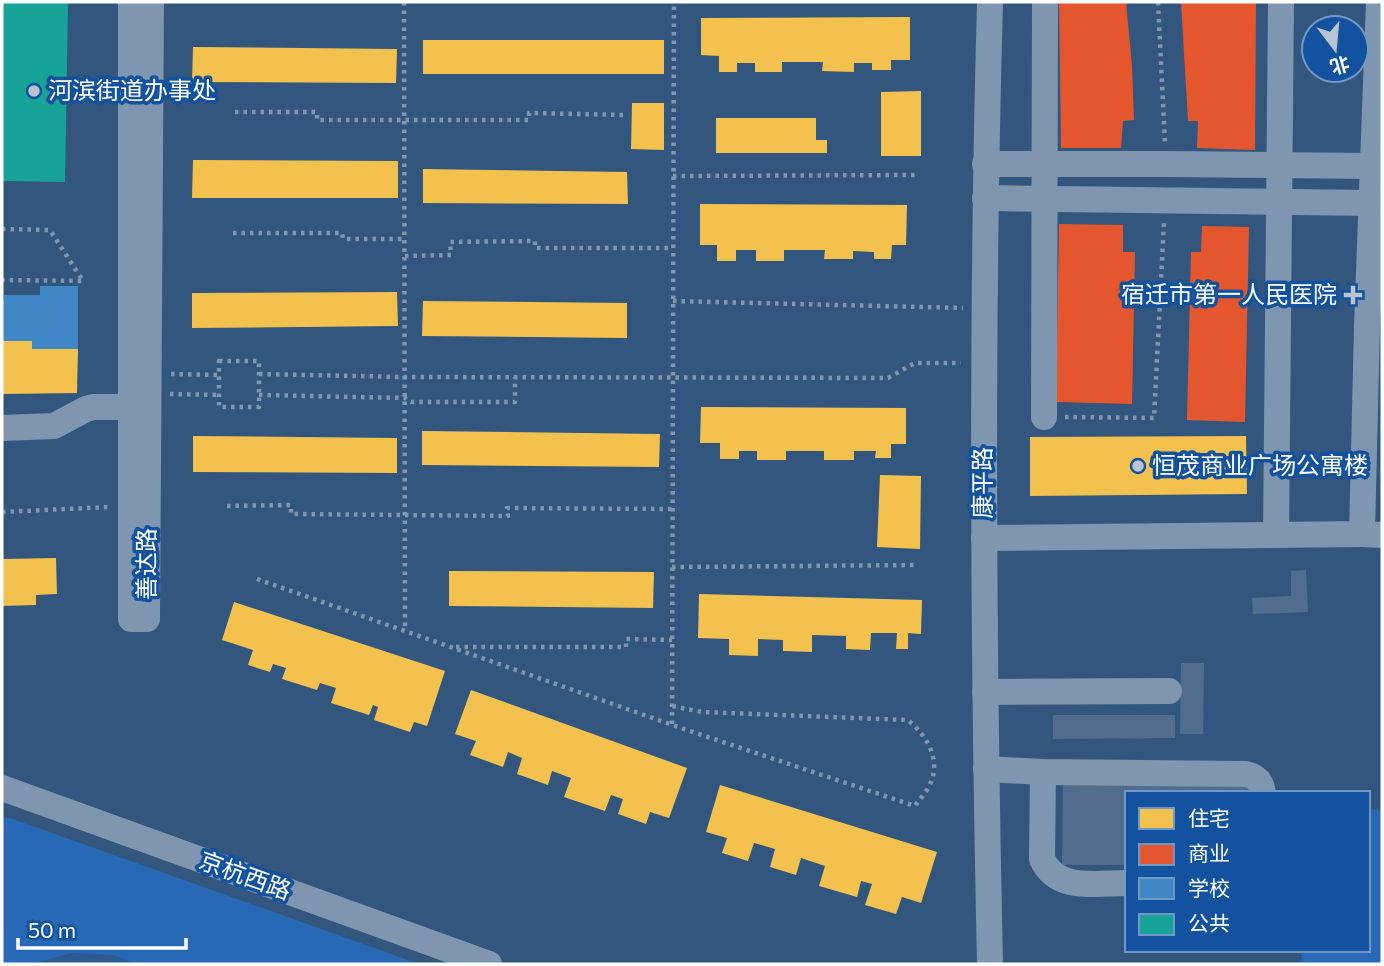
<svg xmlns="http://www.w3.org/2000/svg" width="1384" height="966" font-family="Commissioner,'Noto Sans SC',sans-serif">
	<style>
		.green { fill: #2869b5 }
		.water { fill: #2e5b92 }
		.homes { fill: #f2c14e }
		.shops { fill: #e4572e }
		.schools { fill: #3f88c5 }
		.public { fill: #17a398 }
		.building { fill: #516d8d }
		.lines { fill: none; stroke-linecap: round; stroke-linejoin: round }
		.path { stroke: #7e96af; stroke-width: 4.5; stroke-dasharray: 3.5 5; stroke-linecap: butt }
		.minor { stroke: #7e96af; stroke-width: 26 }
		.poi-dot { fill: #b8c4d2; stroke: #13529f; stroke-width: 2.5 }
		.labels { text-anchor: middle; stroke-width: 7; stroke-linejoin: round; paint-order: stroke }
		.poi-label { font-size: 24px; fill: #fff; stroke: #13529f; text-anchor: start }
		.street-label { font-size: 24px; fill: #fff; stroke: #13529f }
	</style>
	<rect width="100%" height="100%" fill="#33567f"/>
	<g class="green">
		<path d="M 1368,808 L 1382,811 L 1382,964 L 1301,964 L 1302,950 L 1368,950 Z"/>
		<path d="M 2,818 L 10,818 L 419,964 L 2,964 Z"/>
	</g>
	<path class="water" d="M 71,953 L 114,955 L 135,964 L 32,964 Z"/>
	<g class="homes">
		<path d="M 910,17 L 910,60 L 891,60 L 891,70 L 872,70 L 872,63 L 854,63 L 854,72 L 822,71 L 823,62 L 782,62 L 782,72 L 755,72 L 755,63 L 737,63 L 737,72 L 719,72 L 719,56 L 701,55 L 701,18 Z"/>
		<rect x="423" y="40" width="241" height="34"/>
		<path d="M 193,47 L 397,49 L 396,83 L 192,82 Z"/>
		<path d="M 921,91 L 921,156 L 881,156 L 881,92 Z"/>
		<path d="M 632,103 L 664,103 L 664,150 L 631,149 Z"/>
		<path d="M 716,118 L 816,118 L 816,140 L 827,140 L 827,153 L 716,153 Z"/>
		<path d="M 193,160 L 398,161 L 398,198 L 192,198 Z"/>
		<path d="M 423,169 L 627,172 L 628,204 L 423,203 Z"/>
		<path d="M 700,204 L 907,205 L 906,245 L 892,245 L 891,259 L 874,259 L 874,252 L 853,251 L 853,259 L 824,259 L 825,250 L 784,250 L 784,261 L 756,261 L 756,250 L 736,250 L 736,261 L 717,261 L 717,245 L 700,245 Z"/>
		<path d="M 397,292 L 398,326 L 192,328 L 192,293 Z"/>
		<path d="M 423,301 L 627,303 L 627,338 L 422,336 Z"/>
		<path d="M 2,341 L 32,341 L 32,349 L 78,349 L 77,393 L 2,394 Z"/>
		<path d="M 701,407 L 906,408 L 906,444 L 891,444 L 891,458 L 875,458 L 876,451 L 854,451 L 854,460 L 824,460 L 824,451 L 786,451 L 786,460 L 757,460 L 757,451 L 739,451 L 739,459 L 720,459 L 720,443 L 700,443 Z"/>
		<path d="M 422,431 L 660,434 L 659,467 L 422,465 Z"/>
		<path d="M 193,436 L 397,438 L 397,473 L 193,472 Z"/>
		<path d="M 1246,436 L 1247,494 L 1030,496 L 1030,437 Z"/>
		<path d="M 880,475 L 921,476 L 920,549 L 877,547 Z"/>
		<path d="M 56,558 L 57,594 L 36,595 L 36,605 L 2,606 L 2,559 Z"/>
		<path d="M 449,571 L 654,572 L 653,608 L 449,606 Z"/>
		<path d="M 699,594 L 922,600 L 921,634 L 908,633 L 908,649 L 896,649 L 897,633 L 871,633 L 870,650 L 846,649 L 846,636 L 812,635 L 812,652 L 783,651 L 783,640 L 758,639 L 758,656 L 729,655 L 729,639 L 698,638 Z"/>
		<path d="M 234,602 L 445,671 L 427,726 L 414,722 L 410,732 L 374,720 L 378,707 L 373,705 L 369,715 L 331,703 L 336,688 L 320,683 L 317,690 L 282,679 L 286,668 L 273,664 L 270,672 L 248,665 L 253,650 L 222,640 Z"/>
		<path d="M 471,690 L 687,768 L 669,818 L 650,812 L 646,824 L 618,814 L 623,799 L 611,795 L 605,811 L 564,797 L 571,778 L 552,771 L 548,785 L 517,774 L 522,758 L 508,752 L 503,767 L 470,755 L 476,741 L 455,734 Z"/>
		<path d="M 720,785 L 937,852 L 921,903 L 902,897 L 896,914 L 865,905 L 872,884 L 861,881 L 857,897 L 819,886 L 825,866 L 801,858 L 796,875 L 770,867 L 775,849 L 754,843 L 748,861 L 722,853 L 727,838 L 706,832 Z"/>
	</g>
	<g class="shops">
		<path d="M 1059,2 L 1126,2 L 1132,66 L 1134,120 L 1123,121 L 1121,148 L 1061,148 Z"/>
		<path d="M 1181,2 L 1256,2 L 1255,150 L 1197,148 L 1198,121 L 1188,121 Z"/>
		<path d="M 1059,224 L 1123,225 L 1123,252 L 1135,252 L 1132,404 L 1056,402 Z"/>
		<path d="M 1202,226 L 1249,227 L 1245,422 L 1187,420 L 1191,252 L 1201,252 Z"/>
	</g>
	<path class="schools" d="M 40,286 L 78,286 L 78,349 L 32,349 L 32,341 L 2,341 L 2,301 L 4,301 L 4,295 L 40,295 Z"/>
	<path class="public" d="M 2,2 L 68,2 L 65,182 L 2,181 Z"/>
	<g class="building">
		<path d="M 1306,570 L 1308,612 L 1253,614 L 1252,598 L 1291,596 L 1291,571 Z"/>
		<path d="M 1181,663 L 1204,663 L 1203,734 L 1180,734 Z"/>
		<path d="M 1053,715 L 1175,715 L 1175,738 L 1053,739 Z"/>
		<path d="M 1063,783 L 1252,785 L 1252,793 L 1127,793 L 1127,865 L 1062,865 Z"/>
	</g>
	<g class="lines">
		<g class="path">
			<path d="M 404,2 L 405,631"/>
			<path d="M 1158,2 L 1165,143"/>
			<path d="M 235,112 L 317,112 L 317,120 L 529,120 L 529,113 L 625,115"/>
			<path d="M 673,176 L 918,175"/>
			<path d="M 2,229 L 50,230 L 83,281 L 2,280"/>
			<path d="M 233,233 L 342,233 L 343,239 L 405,239"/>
			<path d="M 405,256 L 451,255 L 450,242 L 535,241 L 535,248 L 673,248"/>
			<path d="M 673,301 L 963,308"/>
			<rect x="219" y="361" width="40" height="46"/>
			<path d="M 171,374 L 219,375"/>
			<path d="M 259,374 L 404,377 L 888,378 L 915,363 L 961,363"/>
			<path d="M 170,394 L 219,395"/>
			<path d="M 259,395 L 405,398 L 411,402 L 515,402 L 515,377"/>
			<path d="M 1065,417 L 1154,418 L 1164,222"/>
			<path d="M 227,506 L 291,505 L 291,514 L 508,516 L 507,508 L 672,509"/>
			<path d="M 2,512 L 109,507"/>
			<path d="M 672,567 L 918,565"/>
			<path d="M 257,579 L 681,728 L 915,806 C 919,800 925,794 928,788 C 943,762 928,737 908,720 L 702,712 L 672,706"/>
			<path d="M 456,647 L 626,647 L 626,639 L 672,640"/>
			<path d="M 672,724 L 674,2"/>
		</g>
		<g class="minor">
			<path d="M 131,2 L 131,619 L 147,619 L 151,2"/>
			<path d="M 990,2 C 981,323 983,643 990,964"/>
			<path d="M 1379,2 L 1367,326 L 1362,534 L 1382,535"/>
			<path d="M 985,164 L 1165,164 L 1373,166 L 1382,164"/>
			<path d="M 985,198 L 1372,203"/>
			<path d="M 1044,417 L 1045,2"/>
			<path d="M 2,428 L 54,426 L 86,409 L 93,407 L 146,407"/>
			<path d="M 1276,535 L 1281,2"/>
			<path d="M 984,538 L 1362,534"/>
			<path d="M 985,692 L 1169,691"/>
			<path d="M 986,769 L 1043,772 L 1246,774 C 1257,777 1261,781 1263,793"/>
			<path d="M 1043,772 L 1042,859 C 1057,892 1096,883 1127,883"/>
			<path d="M 2,788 L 489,964"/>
		</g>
	</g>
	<g class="poi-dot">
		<circle cx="34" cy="91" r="7"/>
		<path d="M1349.5 284.5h7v7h7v7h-7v7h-7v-7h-7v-7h7z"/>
		<circle cx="1138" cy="466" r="7"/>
	</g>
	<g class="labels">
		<g class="poi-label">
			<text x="48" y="99">河滨街道办事处</text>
			<text x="1337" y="303" text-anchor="end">宿迁市第一人民医院</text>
			<text x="1152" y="474">恒茂商业广场公寓楼</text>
		</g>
		<g class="street-label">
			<text transform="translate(983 483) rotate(-90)" y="8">康平路</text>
			<text transform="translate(147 564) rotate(-90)" y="8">善达路</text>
			<text transform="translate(245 876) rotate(20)" y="8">京杭西路</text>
		</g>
	</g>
	<rect width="1384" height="966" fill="none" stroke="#ffffff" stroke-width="7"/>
	<rect x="1125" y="791" width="245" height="161" fill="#13529f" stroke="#7197c5" stroke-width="2"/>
	<rect x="1139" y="808" width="35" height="21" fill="#f2c14e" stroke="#7197c5" stroke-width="2"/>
	<text x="1188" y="826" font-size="21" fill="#ffffff">住宅</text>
	<rect x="1139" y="844" width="35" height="21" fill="#e4572e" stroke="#7197c5" stroke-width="2"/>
	<text x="1188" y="861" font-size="21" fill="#ffffff">商业</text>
	<rect x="1139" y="878" width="35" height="21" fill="#3f88c5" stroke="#7197c5" stroke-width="2"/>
	<text x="1188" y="896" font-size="21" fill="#ffffff">学校</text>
	<rect x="1139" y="914" width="35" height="21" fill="#17a398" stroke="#7197c5" stroke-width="2"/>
	<text x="1188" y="931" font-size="21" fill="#ffffff">公共</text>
	<g transform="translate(1335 49) rotate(164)"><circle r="33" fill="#13529f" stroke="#7197c5" stroke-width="2"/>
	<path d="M0-5L12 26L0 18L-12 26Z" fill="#b8c4d2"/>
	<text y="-10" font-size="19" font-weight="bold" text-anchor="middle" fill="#ffffff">北</text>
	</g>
	<path d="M18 938v10h168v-10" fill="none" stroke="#ffffff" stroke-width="3.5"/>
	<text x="28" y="938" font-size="21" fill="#ffffff" stroke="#13529f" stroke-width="5" paint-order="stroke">50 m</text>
</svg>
